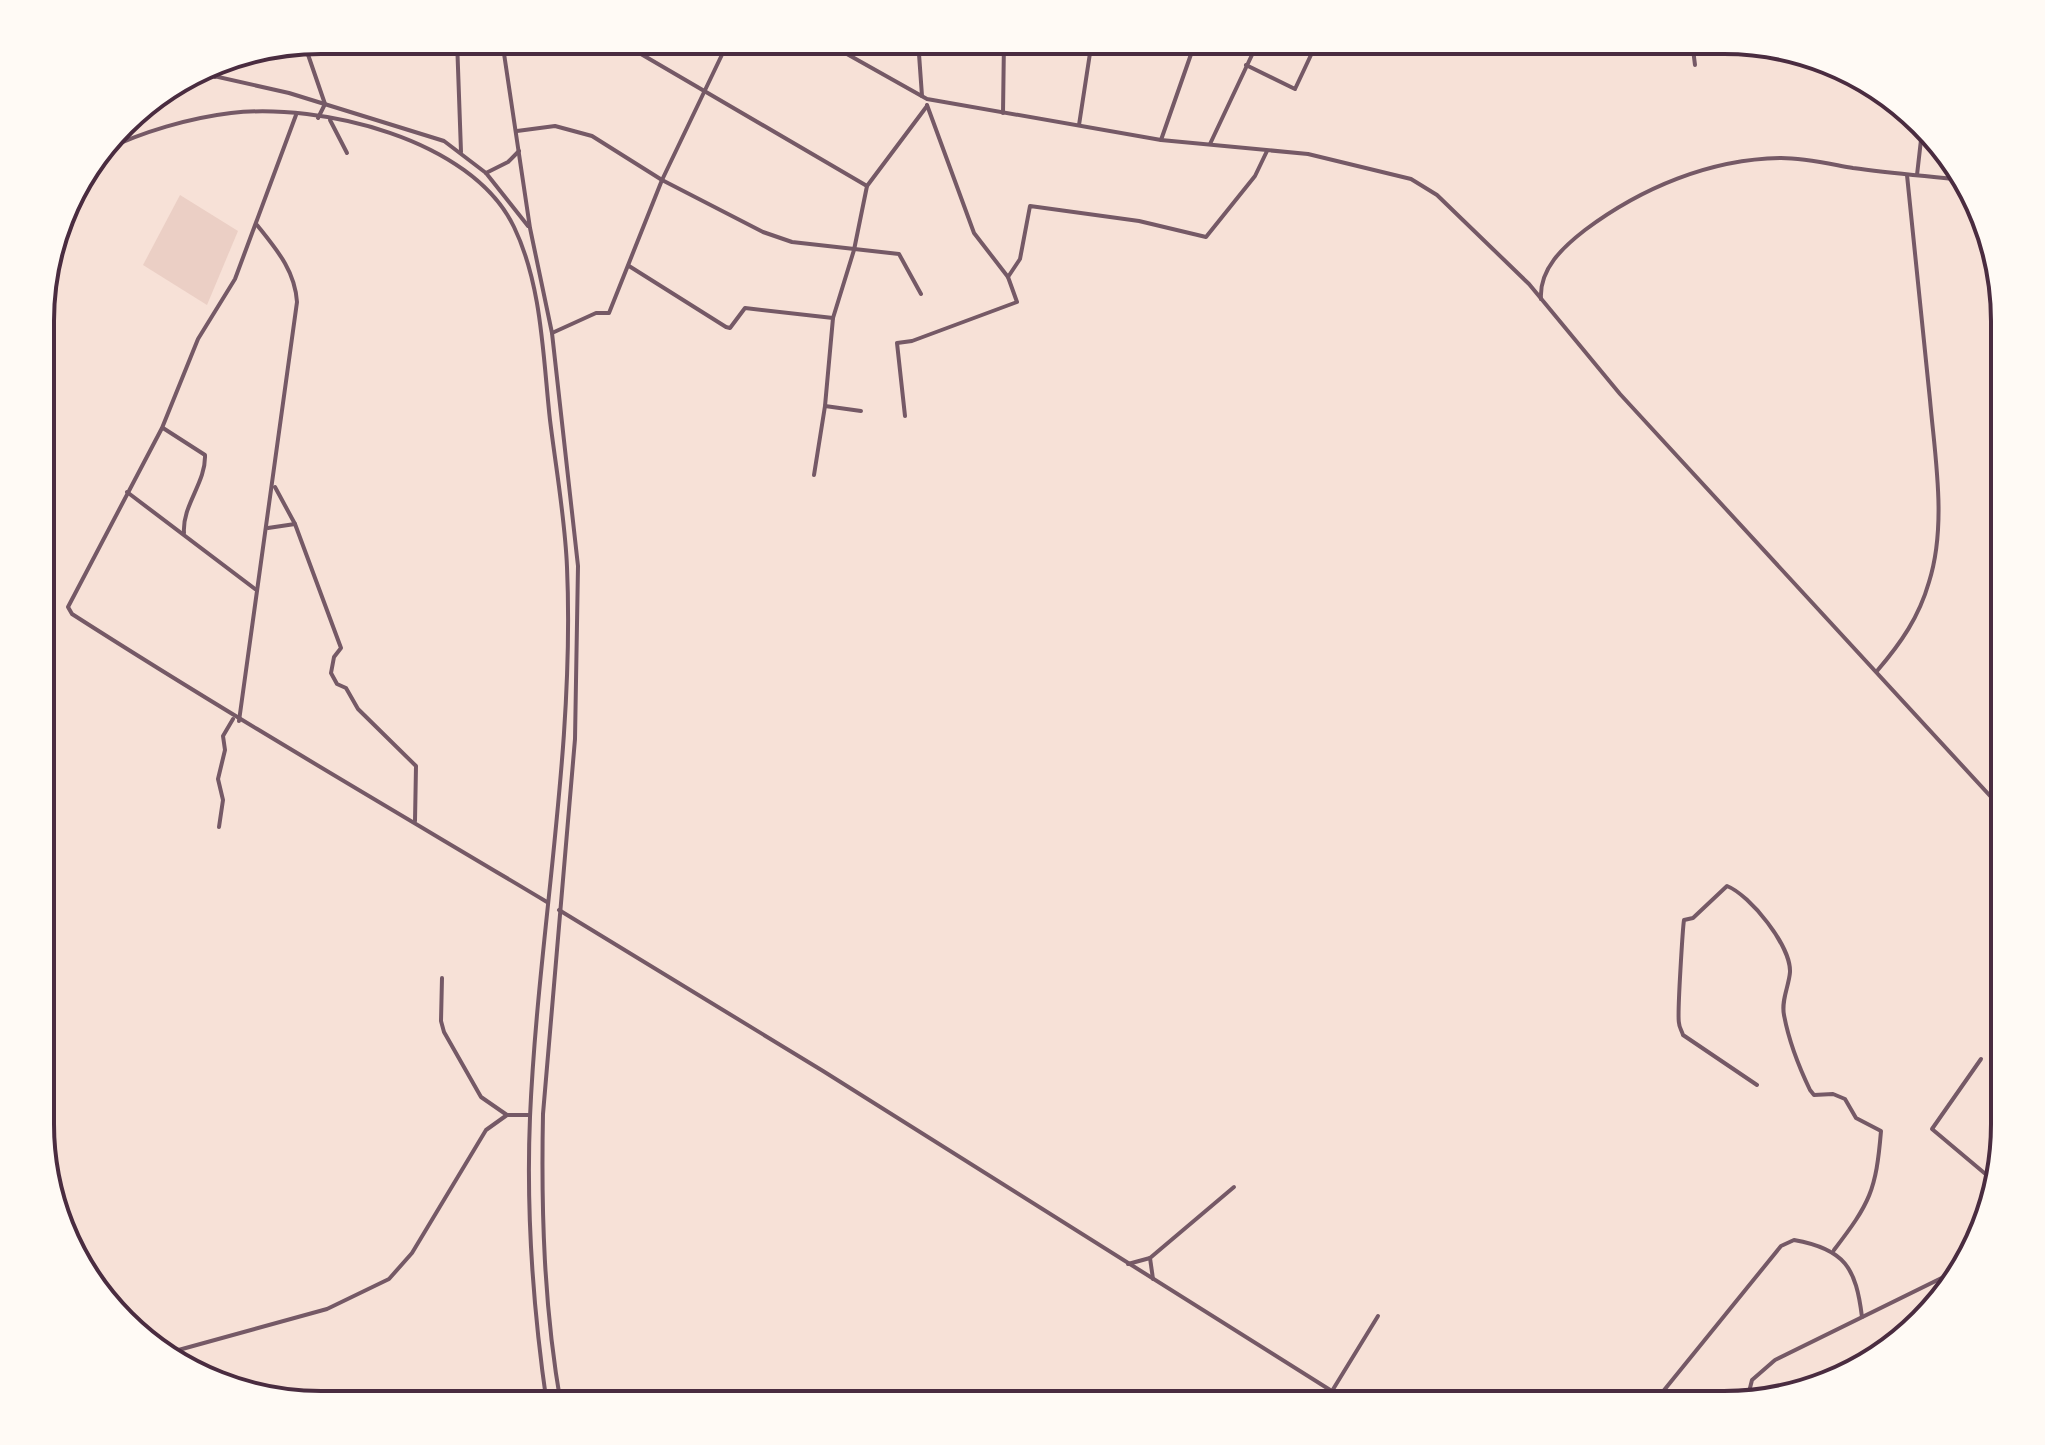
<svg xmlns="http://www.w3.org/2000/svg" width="2045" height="1445" font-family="'Roboto Serif',serif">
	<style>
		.green { fill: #ebcfc5 }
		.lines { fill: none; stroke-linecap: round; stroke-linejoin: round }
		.minor { stroke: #755966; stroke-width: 4 }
		.tertiary { stroke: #755966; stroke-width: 4 }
		.rim { fill: none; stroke: #4a2c40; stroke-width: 4 }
	</style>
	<rect width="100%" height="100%" fill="#f7e1d7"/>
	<path class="green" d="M 180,195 L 238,231 L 207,305 L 143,265 Z"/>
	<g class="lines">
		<g class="minor">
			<path d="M 394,40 L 439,46 L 480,40"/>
			<path d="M 457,40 L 461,152"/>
			<path d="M 490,40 L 502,40"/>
			<path d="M 502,40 L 530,228 L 552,333 L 578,566 L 575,739 L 543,1114 C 541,1212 544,1308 561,1405"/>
			<path d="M 617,40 L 867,186"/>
			<path d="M 822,40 L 927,99 L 1161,140 L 1308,154 L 1411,179 L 1437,195 L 1529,284 L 1620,394 L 2004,811"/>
			<path d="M 918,40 L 922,96"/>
			<path d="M 1692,41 L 1695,65"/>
			<path d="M 304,43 L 325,104 L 318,118"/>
			<path d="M 214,61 L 215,77"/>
			<path d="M 1246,65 L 1295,89 L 1318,40"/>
			<path d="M 196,72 L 289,93 L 444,141 L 486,173 L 528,226"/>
			<path d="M 1003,113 L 1004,40"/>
			<path d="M 296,115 L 235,279 L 198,339 L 162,428 L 68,607 L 72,614 C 228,714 388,807 547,902"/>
			<path d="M 330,120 L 347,153"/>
			<path d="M 1079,125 L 1092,40"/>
			<path d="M 517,131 L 555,126 L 592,136 L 662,180 L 763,232 L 792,242 L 899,254 L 921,294"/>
			<path d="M 1161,140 L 1196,40"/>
			<path d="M 1210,144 L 1259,40"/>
			<path d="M 105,150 C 142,132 189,118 231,113 C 320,103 471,138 514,227 C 542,285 543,357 550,420 C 556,469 565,518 567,567 C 575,751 538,934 530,1117 C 526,1214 533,1309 547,1405"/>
			<path d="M 486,173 L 508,162 L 519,151"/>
			<path d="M 1917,175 L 1922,131"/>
			<path d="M 629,266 L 726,327 L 730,328 L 745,308 L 833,318"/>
			<path d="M 1008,277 L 1020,259 L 1030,206 L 1139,221 L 1206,237 L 1255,176 L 1267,151"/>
			<path d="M 1541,299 C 1539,269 1563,247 1585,230 C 1641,188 1710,159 1781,158 C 1805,158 1830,164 1853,168 C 1889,173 1926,176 1962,180"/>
			<path d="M 552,333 L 596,313 L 609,313 L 662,180 L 729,40"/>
			<path d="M 825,406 L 861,411"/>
			<path d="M 905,416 L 897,343 L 912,341 L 1017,302 L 1008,277 L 974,233 L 927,105"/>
			<path d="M 163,428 L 205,455 C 206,483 182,505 184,533"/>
			<path d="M 814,475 L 825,406 L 833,318 L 854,250 L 867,186 L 927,106"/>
			<path d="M 275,487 L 295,524 L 341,648 L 334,657 L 331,673 L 337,684 L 346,688 L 358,709 L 416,766 L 415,821"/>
			<path d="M 127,492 L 255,589"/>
			<path d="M 268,528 L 295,524"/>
			<path d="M 1877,671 C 1901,643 1919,617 1929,582 C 1947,525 1935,457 1930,400 C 1923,325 1915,250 1907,175"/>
			<path d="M 239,721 L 297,302 C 295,270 276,249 257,225"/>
			<path d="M 219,827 L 223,800 L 218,779 L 225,750 L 223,736 L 233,719"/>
			<path d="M 559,910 L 823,1071 L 1354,1405"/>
			<path d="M 442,978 L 441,1021 L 444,1032 L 481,1097 L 507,1115"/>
			<path d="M 1981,1059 L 1932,1129 L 1995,1182"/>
			<path d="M 1757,1085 L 1683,1035 C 1682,1031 1679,1027 1679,1023 C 1677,1015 1683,926 1684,920 L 1693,918 L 1727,886 C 1750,895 1791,946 1790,972 C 1789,986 1781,1000 1784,1015 C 1789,1042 1798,1065 1810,1090 L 1814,1095 L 1833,1094 L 1845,1099 L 1856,1118 L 1881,1131 C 1876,1191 1870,1203 1834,1250"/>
			<path d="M 1150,1258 L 1153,1279"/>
			<path d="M 1128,1264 L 1150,1258 L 1234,1187"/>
			<path d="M 164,1354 L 327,1309 L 389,1279 L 412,1253 L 486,1130 L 507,1115 L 530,1115"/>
			<path d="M 1332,1391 L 1378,1316"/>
			<path d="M 1652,1405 L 1781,1246 L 1794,1240 C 1845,1249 1856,1268 1862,1317"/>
		</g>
		<path class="tertiary" d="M 1747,1400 L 1752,1380 L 1775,1360 L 1962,1268"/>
	</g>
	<path d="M0 0H2045V1445H0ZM321 54H1724A267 267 0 0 1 1991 321V1124A267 267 0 0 1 1724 1391H321A267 267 0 0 1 54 1124V321A267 267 0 0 1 321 54Z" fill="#fffaf5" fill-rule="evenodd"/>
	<path class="rim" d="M321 54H1724A267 267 0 0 1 1991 321V1124A267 267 0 0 1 1724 1391H321A267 267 0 0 1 54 1124V321A267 267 0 0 1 321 54Z"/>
</svg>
